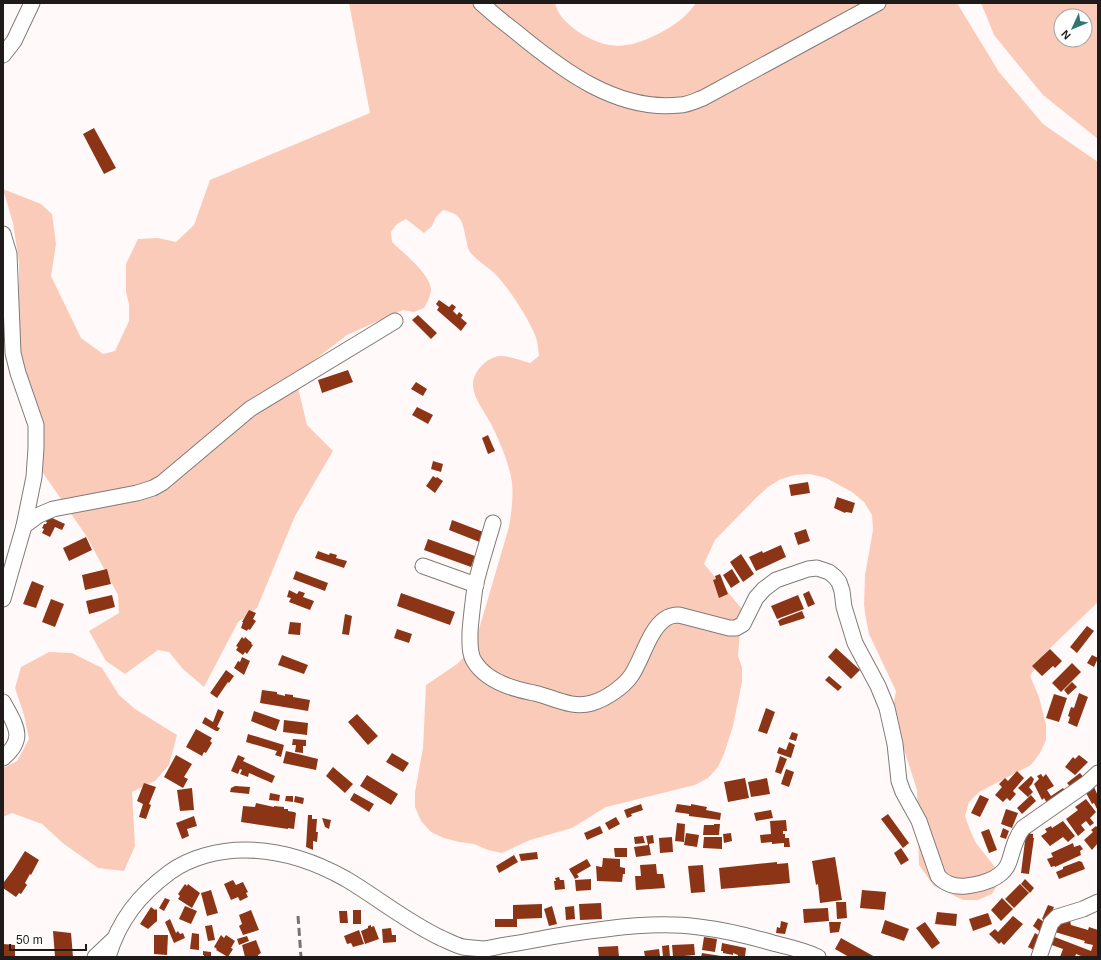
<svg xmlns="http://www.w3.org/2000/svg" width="1101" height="960" font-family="Helvetica,sans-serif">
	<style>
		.green { fill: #fbcbba; fill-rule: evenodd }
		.building { fill: #8c3516 }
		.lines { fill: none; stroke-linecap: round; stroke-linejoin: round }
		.minor-casing { stroke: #807a78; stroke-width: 17 }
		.minor { stroke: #fff; stroke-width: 15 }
		.rail { stroke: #767271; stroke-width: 3; stroke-dasharray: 8 4; stroke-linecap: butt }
	</style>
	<rect width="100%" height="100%" fill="#fffaf9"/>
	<g class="green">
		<path d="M 349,3 L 555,3 C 558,16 567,23 577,31 C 607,51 628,49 658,34 C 675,25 685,18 696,3 L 957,3 L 999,72 L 1043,124 L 1098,162 L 1098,602 L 1044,654 L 1030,676 L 1039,697 L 1046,725 L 1046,740 L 1040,753 L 1031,765 L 979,792 L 969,802 L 965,816 L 970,830 L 976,843 L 995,867 L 999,882 L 992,894 L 978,900 L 963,900 L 934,886 L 919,865 L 917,790 L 892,712 L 896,691 L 869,634 L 866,619 L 864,605 L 865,575 L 873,530 L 872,515 L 864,502 L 852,492 L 826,478 L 810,474 L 795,475 L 781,479 L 768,487 L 757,497 L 715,540 L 704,564 L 742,609 L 738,656 L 742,667 L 742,682 L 733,726 L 724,754 L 718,767 L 708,778 L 695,785 L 606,807 L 572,828 L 530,840 L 502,853 L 488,850 L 474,844 L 459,842 L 444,838 L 431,832 L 421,821 L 415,807 L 415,792 L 423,748 L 426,685 L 457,664 L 469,652 L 477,636 L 509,527 C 512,509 515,487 509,469 C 505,454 498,438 491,424 C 485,412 473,398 473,385 C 473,371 487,357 500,356 C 511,356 521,361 530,363 L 539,356 C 538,348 538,342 535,335 C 527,316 507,285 493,272 C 485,265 476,260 470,252 C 468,249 467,246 467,243 C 462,224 465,215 443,210 L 436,217 L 432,226 L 424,233 L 406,219 L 397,224 L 391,232 L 392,242 C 403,253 432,275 431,291 C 430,297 427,303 424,308 L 414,312 L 403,310 L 347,335 L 295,375 L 307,425 L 333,451 L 295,516 L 257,608 L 238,622 L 204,687 L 183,669 L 169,652 L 158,650 L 125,674 L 106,661 L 89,631 L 119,613 L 118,595 L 87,537 L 41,470 L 22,372 L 19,321 L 19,262 L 13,223 L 3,189 L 41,204 L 52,214 L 56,244 L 51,276 L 81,338 L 103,354 L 115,351 L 129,321 L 129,304 L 126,292 L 126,264 L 138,239 L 158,238 L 176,242 L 194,225 L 210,180 L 370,113 Z"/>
		<path d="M 981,3 L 1098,3 L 1098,139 L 1043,95 L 994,35 ZM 1061,16 L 1085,16 L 1085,40 L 1061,40 Z"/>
		<path d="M 49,652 L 72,653 L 102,668 L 119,695 L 135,709 L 177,735 L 169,765 L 155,781 L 132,792 L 135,846 L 124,871 L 98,868 L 64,844 L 42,824 L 12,813 L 3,817 L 3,768 L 17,761 L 29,739 L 24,715 L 15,688 L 21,667 Z"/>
	</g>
	<g class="building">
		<path d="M 94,128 L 116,168 L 104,174 L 83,134 Z"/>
		<path d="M 439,300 L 449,307 L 452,304 L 456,307 L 453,311 L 457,315 L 459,312 L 463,315 L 461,318 L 467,323 L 461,331 L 437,310 L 439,307 L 436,304 Z"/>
		<path d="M 418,315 L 437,333 L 431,339 L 412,320 Z"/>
		<path d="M 348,370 L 353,382 L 322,393 L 318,380 Z"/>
		<path d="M 416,382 L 427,389 L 423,396 L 411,389 Z"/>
		<path d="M 417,407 L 433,415 L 428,424 L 412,415 Z"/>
		<path d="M 488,435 L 495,451 L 488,454 L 482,438 Z"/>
		<path d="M 433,461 L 443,464 L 441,472 L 431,469 Z"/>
		<path d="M 433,476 L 436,478 L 437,477 L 443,481 L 435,493 L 426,486 Z"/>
		<path d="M 808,482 L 810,493 L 791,496 L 789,485 Z"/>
		<path d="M 837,497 L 855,503 L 852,513 L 846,512 L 845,513 L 834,508 Z"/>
		<path d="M 48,516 L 65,524 L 62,530 L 55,527 L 50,537 L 42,533 L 44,529 L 42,528 L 44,524 L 46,524 L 47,522 L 45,521 Z"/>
		<path d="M 452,520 L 486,533 L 482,543 L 449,530 Z"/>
		<path d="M 806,529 L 810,541 L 798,545 L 794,533 Z"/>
		<path d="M 86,537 L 92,550 L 69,561 L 63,548 Z"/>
		<path d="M 428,539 L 475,556 L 471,567 L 424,550 Z"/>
		<path d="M 781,545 L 786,557 L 756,571 L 749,557 L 762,551 L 763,553 Z"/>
		<path d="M 318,551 L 329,555 L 330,553 L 337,555 L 336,558 L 347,561 L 344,568 L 315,558 Z"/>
		<path d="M 741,554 L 754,574 L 743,582 L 730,562 Z"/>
		<path d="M 107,569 L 111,584 L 85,590 L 82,575 Z"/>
		<path d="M 732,569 L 740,582 L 731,588 L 723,575 Z"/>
		<path d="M 296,571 L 328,583 L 325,591 L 293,579 Z"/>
		<path d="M 720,574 L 728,594 L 719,598 L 713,580 L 716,579 L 715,576 Z"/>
		<path d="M 32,581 L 44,586 L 36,608 L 23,604 Z"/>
		<path d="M 289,590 L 297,594 L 299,591 L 305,593 L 303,597 L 314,601 L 310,610 L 289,602 L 291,598 L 287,597 Z"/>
		<path d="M 809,591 L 815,604 L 808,607 L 803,594 Z"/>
		<path d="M 401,593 L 455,612 L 450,625 L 397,606 Z"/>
		<path d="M 112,595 L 115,607 L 89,614 L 86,601 Z"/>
		<path d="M 798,595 L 804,609 L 777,619 L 771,606 Z"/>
		<path d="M 51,599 L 64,604 L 55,627 L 42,622 Z"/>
		<path d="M 249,610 L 256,613 L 253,619 L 256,621 L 250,630 L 248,629 L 247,631 L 241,628 L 243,622 L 242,622 Z"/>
		<path d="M 802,611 L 805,618 L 780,626 L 778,621 L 781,619 Z"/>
		<path d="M 345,614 L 352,616 L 349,635 L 342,634 Z"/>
		<path d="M 290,622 L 301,623 L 300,635 L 288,634 Z"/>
		<path d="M 1087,626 L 1094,631 L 1077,653 L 1070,647 Z"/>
		<path d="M 397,629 L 412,634 L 409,643 L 394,638 Z"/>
		<path d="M 242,637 L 244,639 L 245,637 L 252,643 L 251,644 L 253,645 L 247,654 L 245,652 L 243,655 L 236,650 L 238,647 L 236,646 Z"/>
		<path d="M 836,648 L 860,670 L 851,679 L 828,657 Z"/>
		<path d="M 1050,649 L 1062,661 L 1055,668 L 1053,666 L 1042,676 L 1032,666 Z"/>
		<path d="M 282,655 L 308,665 L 304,674 L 278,665 Z"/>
		<path d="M 1092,655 L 1098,658 L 1094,667 L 1087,663 Z"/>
		<path d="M 242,657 L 250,661 L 244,675 L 234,668 L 238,661 L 240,662 Z"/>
		<path d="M 1072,663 L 1081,672 L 1061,692 L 1052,683 Z"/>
		<path d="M 226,670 L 234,676 L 229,683 L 228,682 L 217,698 L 210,693 Z"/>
		<path d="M 829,676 L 842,687 L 838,691 L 825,680 Z"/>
		<path d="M 1072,682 L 1077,687 L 1068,695 L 1064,690 Z"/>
		<path d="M 262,690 L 277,692 L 277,694 L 285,696 L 285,694 L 293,695 L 293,697 L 310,700 L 308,711 L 260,703 Z"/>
		<path d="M 1079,693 L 1088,697 L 1077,727 L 1068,723 L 1070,717 L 1068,716 L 1071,707 L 1074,708 Z"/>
		<path d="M 1054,694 L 1067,698 L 1059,722 L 1046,718 Z"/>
		<path d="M 766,708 L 775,712 L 767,734 L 758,731 Z"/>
		<path d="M 218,709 L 224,712 L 217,727 L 220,728 L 218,731 L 216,731 L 202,723 L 205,717 L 213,722 Z"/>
		<path d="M 254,711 L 280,720 L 276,731 L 251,721 Z"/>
		<path d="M 357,714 L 378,736 L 368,745 L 348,722 Z"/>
		<path d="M 284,720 L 308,723 L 307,735 L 283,732 Z"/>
		<path d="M 196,729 L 212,738 L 210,741 L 212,743 L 206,753 L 204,752 L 202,756 L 186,747 Z"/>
		<path d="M 792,732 L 798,734 L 796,741 L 789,739 Z"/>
		<path d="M 248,734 L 284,745 L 281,757 L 275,755 L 277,751 L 246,742 Z"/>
		<path d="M 293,739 L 306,740 L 306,746 L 303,746 L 303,753 L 295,752 L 296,745 L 292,745 Z"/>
		<path d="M 789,742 L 795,745 L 791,758 L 777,753 L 779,747 L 786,750 Z"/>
		<path d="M 286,751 L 318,759 L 316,770 L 283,763 Z"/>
		<path d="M 392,753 L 409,763 L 403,772 L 386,762 Z"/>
		<path d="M 176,755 L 192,764 L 184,777 L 188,779 L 183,788 L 164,777 Z"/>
		<path d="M 238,755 L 245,758 L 243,761 L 275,776 L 272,783 L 249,773 L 248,777 L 240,774 L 242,770 L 240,769 L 238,774 L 231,771 Z"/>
		<path d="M 1079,755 L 1088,762 L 1075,775 L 1065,767 L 1073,757 L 1075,759 Z"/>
		<path d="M 780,756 L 787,759 L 781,774 L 775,772 Z"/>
		<path d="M 333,767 L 353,784 L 345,793 L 326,776 Z"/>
		<path d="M 786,769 L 794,772 L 789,787 L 781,784 Z"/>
		<path d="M 1017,771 L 1024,778 L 1013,791 L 1016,794 L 1010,801 L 1007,798 L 1003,802 L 995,795 L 1002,787 L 999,784 L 1005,778 L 1008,781 Z"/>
		<path d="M 1080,773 L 1086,780 L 1073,790 L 1067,783 Z"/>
		<path d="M 1041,774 L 1043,777 L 1046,774 L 1054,786 L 1047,790 L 1051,796 L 1063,788 L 1067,793 L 1047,803 L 1044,798 L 1042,800 L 1034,784 L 1039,779 L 1037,776 Z"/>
		<path d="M 367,775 L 398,794 L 391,805 L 360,786 Z"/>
		<path d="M 1031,776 L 1034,779 L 1032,784 L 1029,787 L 1033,792 L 1028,797 L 1018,788 Z"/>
		<path d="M 745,778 L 749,798 L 728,802 L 724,782 Z"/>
		<path d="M 767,778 L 770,794 L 751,797 L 748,782 Z"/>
		<path d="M 144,783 L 156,787 L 149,804 L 151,805 L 146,819 L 139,817 L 143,804 L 137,801 Z"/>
		<path d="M 235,786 L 250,787 L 249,794 L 230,792 L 231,788 Z"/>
		<path d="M 1094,787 L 1098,796 L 1098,811 L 1094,803 L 1092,804 L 1085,791 Z"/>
		<path d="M 192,788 L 194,810 L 180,811 L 177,790 Z"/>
		<path d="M 270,793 L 280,795 L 279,801 L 269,800 Z"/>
		<path d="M 354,793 L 374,804 L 369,812 L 350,800 Z"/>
		<path d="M 980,795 L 989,799 L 980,817 L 971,813 Z"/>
		<path d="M 1031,795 L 1036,801 L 1022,814 L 1017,808 Z"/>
		<path d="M 286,796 L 293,796 L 293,802 L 285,801 Z"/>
		<path d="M 295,796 L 304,798 L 303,804 L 294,802 Z"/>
		<path d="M 1086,799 L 1096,812 L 1090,818 L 1094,823 L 1090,826 L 1086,821 L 1081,825 L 1085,830 L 1078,836 L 1066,819 L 1078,810 L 1075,807 Z"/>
		<path d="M 256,803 L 274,807 L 274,806 L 284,807 L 284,809 L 288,809 L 288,811 L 294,812 L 296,813 L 294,829 L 288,828 L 288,829 L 241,822 L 243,806 L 255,807 Z"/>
		<path d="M 641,804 L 643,810 L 631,814 L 632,816 L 627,818 L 624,810 Z"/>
		<path d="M 677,804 L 691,806 L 691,804 L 707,807 L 706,810 L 721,813 L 720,820 L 689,816 L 689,814 L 675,812 Z"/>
		<path d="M 1006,809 L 1018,813 L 1012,828 L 1001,824 Z"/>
		<path d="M 771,810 L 773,818 L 756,821 L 754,813 Z"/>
		<path d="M 888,814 L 909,843 L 903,848 L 881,819 Z"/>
		<path d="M 308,815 L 312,815 L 312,819 L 317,819 L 316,832 L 318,832 L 317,842 L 313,841 L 313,850 L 306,847 Z"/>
		<path d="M 194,816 L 197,826 L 187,829 L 189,836 L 182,839 L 176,823 Z"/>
		<path d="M 616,817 L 620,824 L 609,830 L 605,823 Z"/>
		<path d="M 322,818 L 331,820 L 329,829 L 325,827 Z"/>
		<path d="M 786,820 L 787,831 L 783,831 L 783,834 L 785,834 L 785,838 L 789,838 L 790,847 L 784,847 L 784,843 L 772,844 L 772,842 L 761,843 L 760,835 L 771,834 L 770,821 Z"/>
		<path d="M 1063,821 L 1075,836 L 1068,842 L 1063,837 L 1050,846 L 1041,836 L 1047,832 L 1045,829 L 1051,826 L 1052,828 Z"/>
		<path d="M 677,823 L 685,824 L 684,842 L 675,841 Z"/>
		<path d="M 714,824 L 720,824 L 719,835 L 703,835 L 704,825 L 714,825 Z"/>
		<path d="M 600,826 L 603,833 L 587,840 L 584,833 Z"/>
		<path d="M 1096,826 L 1098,828 L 1098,843 L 1092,850 L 1084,840 L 1093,832 L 1091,830 Z"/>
		<path d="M 1003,828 L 1009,831 L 1006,839 L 1000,837 Z"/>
		<path d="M 989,829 L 997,850 L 989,853 L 981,832 Z"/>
		<path d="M 686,833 L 699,835 L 697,847 L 684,845 Z"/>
		<path d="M 731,833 L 732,841 L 724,843 L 723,834 Z"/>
		<path d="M 1026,833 L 1033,834 L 1033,838 L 1034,838 L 1029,874 L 1021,873 Z"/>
		<path d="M 653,835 L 654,843 L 649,844 L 651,855 L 636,857 L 634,847 L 648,845 L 646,836 Z"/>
		<path d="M 643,836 L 645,843 L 635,844 L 634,837 Z"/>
		<path d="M 672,837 L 673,852 L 660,853 L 659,838 Z"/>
		<path d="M 704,837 L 722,837 L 722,849 L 703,848 Z"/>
		<path d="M 1073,843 L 1074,847 L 1080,845 L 1083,849 L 1080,851 L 1081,855 L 1055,867 L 1055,866 L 1051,867 L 1047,859 L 1053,857 L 1051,853 Z"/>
		<path d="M 614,848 L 627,848 L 627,857 L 615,857 Z"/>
		<path d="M 901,848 L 909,860 L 901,865 L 894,853 Z"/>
		<path d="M 25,851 L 39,860 L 31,875 L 30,874 L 25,883 L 27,885 L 21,894 L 19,893 L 16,897 L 3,888 L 3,881 L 4,882 L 13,870 Z"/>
		<path d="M 537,852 L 538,859 L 521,861 L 519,854 Z"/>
		<path d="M 514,855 L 518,862 L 499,873 L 496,866 Z"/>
		<path d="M 835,857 L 842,900 L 820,903 L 818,884 L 816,885 L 812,861 Z"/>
		<path d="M 603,858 L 620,859 L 620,867 L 625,868 L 625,874 L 623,874 L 622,882 L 597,881 L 596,866 L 602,867 Z"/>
		<path d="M 587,859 L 591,866 L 577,874 L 579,877 L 575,879 L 569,869 Z"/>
		<path d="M 1079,861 L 1082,862 L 1085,869 L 1059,879 L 1056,872 L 1063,869 L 1063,867 Z"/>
		<path d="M 777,862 L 777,864 L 788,863 L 790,883 L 721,889 L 719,868 Z"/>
		<path d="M 656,864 L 657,874 L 663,874 L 665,888 L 636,890 L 635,876 L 641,876 L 640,865 Z"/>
		<path d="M 703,865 L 705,892 L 691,893 L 688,866 Z"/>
		<path d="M 559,877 L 560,880 L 564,880 L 565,889 L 555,890 L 554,881 L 556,881 L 555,878 Z"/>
		<path d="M 591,879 L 591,890 L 576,891 L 575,880 Z"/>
		<path d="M 1025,879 L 1034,888 L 1030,893 L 1021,884 Z"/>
		<path d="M 233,880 L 236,885 L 243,882 L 248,892 L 246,893 L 248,897 L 240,901 L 238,897 L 231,900 L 224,884 Z"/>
		<path d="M 185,884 L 187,886 L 188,884 L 200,893 L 192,908 L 178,899 L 180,896 L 178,894 Z"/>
		<path d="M 1020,884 L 1029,893 L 1014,908 L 1005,899 Z"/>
		<path d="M 211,890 L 218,913 L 207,916 L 201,893 Z"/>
		<path d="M 862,890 L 886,892 L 884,910 L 860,908 Z"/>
		<path d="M 165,898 L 170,900 L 164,911 L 159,908 Z"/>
		<path d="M 1002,898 L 1013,909 L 1001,921 L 991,910 Z"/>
		<path d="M 836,902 L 846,902 L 847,918 L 837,919 Z"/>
		<path d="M 601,903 L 602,919 L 580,920 L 579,904 Z"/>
		<path d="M 542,904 L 542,918 L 517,919 L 517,927 L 495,927 L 495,919 L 513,919 L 513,905 Z"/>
		<path d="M 1048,905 L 1054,907 L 1047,922 L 1042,919 Z"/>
		<path d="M 185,906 L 197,911 L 191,924 L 179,919 Z"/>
		<path d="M 552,906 L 557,924 L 549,926 L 544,909 Z"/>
		<path d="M 574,906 L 575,919 L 566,920 L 565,907 Z"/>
		<path d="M 151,907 L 155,910 L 156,909 L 157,910 L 157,921 L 148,929 L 140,924 Z"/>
		<path d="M 828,908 L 829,921 L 804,923 L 803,909 Z"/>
		<path d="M 251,910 L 259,930 L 243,935 L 239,926 L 242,924 L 239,915 Z"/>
		<rect x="353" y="910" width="8" height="14"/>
		<path d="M 339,911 L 347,911 L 348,923 L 340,923 Z"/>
		<path d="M 937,912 L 957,914 L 956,926 L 935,924 Z"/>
		<path d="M 988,913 L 992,924 L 973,931 L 969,919 Z"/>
		<path d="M 1013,916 L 1023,924 L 1004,945 L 1001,942 L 999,944 L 989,934 L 995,929 L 998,932 Z"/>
		<path d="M 1038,918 L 1049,925 L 1043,934 L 1033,926 Z"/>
		<path d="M 170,919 L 176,933 L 178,931 L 180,934 L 183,933 L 185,938 L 174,943 L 165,922 Z"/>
		<path d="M 1063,919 L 1070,921 L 1071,925 L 1088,930 L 1089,927 L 1098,930 L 1098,957 L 1080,957 L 1081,956 L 1076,954 L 1075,957 L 1060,957 L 1063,949 L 1049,944 L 1052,936 L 1091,951 L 1093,945 L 1084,943 L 1085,941 L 1055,932 L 1058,923 Z"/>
		<path d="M 885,920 L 909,929 L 904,941 L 881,933 Z"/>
		<path d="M 781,921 L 788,923 L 785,934 L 776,933 L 777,927 L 780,928 Z"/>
		<path d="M 829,922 L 841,922 L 839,932 L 830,933 Z"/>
		<path d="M 925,922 L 940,943 L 932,949 L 916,928 Z"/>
		<path d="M 212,925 L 215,940 L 208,941 L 205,926 Z"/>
		<path d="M 371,925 L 371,927 L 374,926 L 379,939 L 365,944 L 361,931 L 368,928 L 368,926 Z"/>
		<path d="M 391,928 L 392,935 L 396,935 L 396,942 L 383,943 L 382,929 Z"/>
		<path d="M 359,930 L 364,944 L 353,947 L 351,943 L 347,944 L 344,936 Z"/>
		<path d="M 53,931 L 71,933 L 73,957 L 55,957 Z"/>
		<path d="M 192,933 L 199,934 L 199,950 L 190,949 Z"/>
		<path d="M 1035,933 L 1040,936 L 1036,951 L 1028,947 Z"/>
		<path d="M 154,935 L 168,935 L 167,955 L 154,954 Z"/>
		<path d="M 221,935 L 224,938 L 226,935 L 235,941 L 231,948 L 233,949 L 228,957 L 216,950 L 217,949 L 214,947 Z"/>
		<path d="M 247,936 L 249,941 L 239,945 L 237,939 Z"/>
		<path d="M 704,937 L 717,939 L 715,952 L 702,950 Z"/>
		<path d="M 841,938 L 875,957 L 849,957 L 835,949 Z"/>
		<path d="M 256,940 L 261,953 L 258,955 L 258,957 L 245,957 L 242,945 Z"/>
		<path d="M 722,943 L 746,948 L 745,957 L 738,957 L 738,955 L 733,953 L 733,955 L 723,953 L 723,951 L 721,951 Z"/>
		<path d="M 3,944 L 15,945 L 15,957 L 3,957 Z"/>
		<path d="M 694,944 L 695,955 L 673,957 L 672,945 Z"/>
		<path d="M 669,945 L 670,957 L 663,957 L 662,946 Z"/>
		<path d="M 618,946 L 619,957 L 599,957 L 598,947 Z"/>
		<path d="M 659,949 L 660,956 L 645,957 L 644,951 Z"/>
		<path d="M 203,951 L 211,952 L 211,957 L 204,957 L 204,955 L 203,955 Z"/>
		<path d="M 702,953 L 721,956 L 721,957 L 701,957 Z"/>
	</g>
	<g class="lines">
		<defs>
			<g id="minor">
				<path d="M 481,3 C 492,13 504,23 516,32 C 562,70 617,112 680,105 C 687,105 695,101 703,98 L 878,3"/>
				<path d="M 3,55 L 14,41 L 32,3"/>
				<path d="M 3,234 L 9,254 L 13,353 L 18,373 L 36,425 L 36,448 L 34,477 L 24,526 L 3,599"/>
				<path d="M 493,523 C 487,544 480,565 475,587 C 473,602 471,617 470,632 C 470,641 469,653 474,661 C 486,681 512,689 534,693 C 553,697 571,709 592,703 C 606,699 623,687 631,676 C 642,660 649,630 665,619 C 669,616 674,615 679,615 L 729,628 L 736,628 L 743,624 L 756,598 L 764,589 L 776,580 L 808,569 L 817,568 L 829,572 L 835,577 L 839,582 L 842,591 L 844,607 L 855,643 L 878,686 L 887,708 L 895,744 L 899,781 L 903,792 L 919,821 L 938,876 C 945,884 955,887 966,886 C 982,884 1003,879 1009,862 C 1013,850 1015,838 1023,828 L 1086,784 L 1098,773"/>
				<path d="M 24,526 L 39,515 L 53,509 L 137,493 L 153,488 L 162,483 L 250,409 L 395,321"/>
				<path d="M 423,566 L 476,585"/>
				<path d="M 3,702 C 15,725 27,738 3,758"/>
				<path d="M 95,957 L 113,940"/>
				<path d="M 108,957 C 119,920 139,895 170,872 C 191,857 219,850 245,850 C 281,850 314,861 346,879 C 378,898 407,922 441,938 C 448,941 455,945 463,947 C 469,948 476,948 482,949 C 490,949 498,946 506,945 C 527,942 548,937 569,934 C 611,928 657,921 699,927 C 724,930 749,936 773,943 C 788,947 804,950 818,957"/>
				<path d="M 1039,957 L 1051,923 L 1057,917 L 1083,909 L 1098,902"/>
			</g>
		</defs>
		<use href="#minor" class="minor-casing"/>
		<use href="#minor" class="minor"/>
		<path class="rail" d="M 298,916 L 301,957"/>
	</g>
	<rect width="1101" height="960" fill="none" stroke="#1e1b1a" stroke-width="8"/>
	<g transform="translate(1073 28) rotate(226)"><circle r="19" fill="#ffffff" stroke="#a5a4a3"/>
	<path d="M0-3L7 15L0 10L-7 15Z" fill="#2e7772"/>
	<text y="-6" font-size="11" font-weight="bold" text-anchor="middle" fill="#1e1b1a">N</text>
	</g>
	<path d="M10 944v6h76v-6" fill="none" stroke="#1e1b1a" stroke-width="2"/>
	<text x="16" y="944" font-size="12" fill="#1e1b1a" stroke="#ffffff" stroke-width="3" paint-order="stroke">50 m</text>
</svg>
